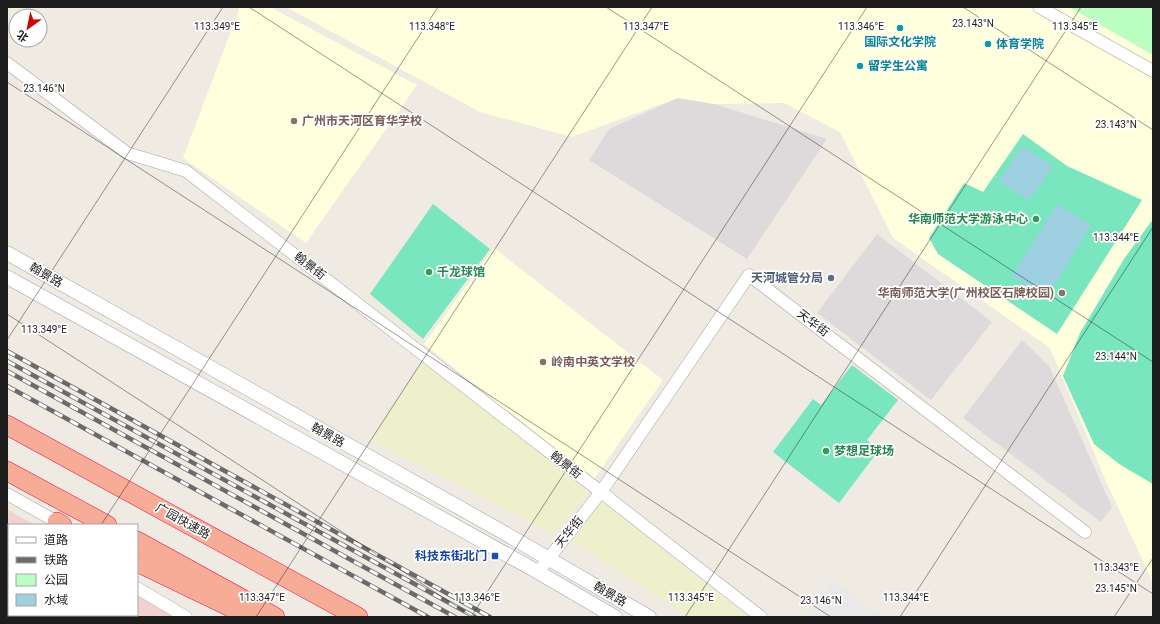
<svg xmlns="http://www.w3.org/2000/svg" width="1160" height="624" font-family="Roboto,'Noto Sans SC',sans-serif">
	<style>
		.residential { fill: #dcdada }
		.commercial { fill: #f2d2d0 }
		.education { fill: #feffdc }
		.farmland { fill: #edf0cb }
		.forest { fill: #a4d393 }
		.park { fill: #bafec2 }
		.pitch { fill: #79e6bf }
		.parking { fill: #e9e9e9 }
		.water { fill: #9ed0e1 }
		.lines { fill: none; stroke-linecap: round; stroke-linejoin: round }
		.minor-casing { stroke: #a4a4a4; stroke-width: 13 }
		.tertiary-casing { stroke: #a4a4a4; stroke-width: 15 }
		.trunk-casing { stroke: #e91457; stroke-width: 20 }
		.minor { stroke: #fff; stroke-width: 12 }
		.tertiary { stroke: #fff; stroke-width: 14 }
		.trunk { stroke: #f6ac96; stroke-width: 19 }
		.rail-casing { stroke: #6b6b6b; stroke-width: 4.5 }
		.rail { stroke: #fff; stroke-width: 3; stroke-dasharray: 9; stroke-linecap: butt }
		.ticks { fill: none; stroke: #1d1d1d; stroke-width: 1; stroke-opacity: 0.45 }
		.culture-dot { fill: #0f9aa8; stroke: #fff; stroke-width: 1.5 }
		.education-dot { fill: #8d6e63; stroke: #fff; stroke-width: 1.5 }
		.leisure-dot { fill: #2e9e5b; stroke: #fff; stroke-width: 1.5 }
		.service-dot { fill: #5c6f8a; stroke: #fff; stroke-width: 1.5 }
		.transit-dot { fill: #1a4fb4; stroke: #fff; stroke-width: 1.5 }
		.labels { text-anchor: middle; stroke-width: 3.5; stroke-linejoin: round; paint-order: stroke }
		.culture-label { font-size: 12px; font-weight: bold; fill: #0d838f; stroke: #fff; text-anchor: start }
		.education-label { font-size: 12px; font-weight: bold; fill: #785e54; stroke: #fff; text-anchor: start }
		.leisure-label { font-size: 12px; font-weight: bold; fill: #27864d; stroke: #fff; text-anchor: start }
		.street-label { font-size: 12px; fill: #1d1d1d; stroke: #fff }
		.service-label { font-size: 12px; font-weight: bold; fill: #4e5e75; stroke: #fff; text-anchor: end }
		.transit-label { font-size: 12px; font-weight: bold; fill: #164399; stroke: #fff; text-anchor: end }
		.ticks-label { font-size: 10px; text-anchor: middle; fill: #1d1d1d; stroke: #fff; stroke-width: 3.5; stroke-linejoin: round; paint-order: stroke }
	</style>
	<rect width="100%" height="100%" fill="#f0ebe2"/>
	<g class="residential">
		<path d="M 678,98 L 714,104 L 827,139 L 747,259 L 589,160 L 609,129 Z"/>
		<path d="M 877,234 L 992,322 L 931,400 L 817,313 Z"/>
		<path d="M 1022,340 L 1049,366 L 1112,507 L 1101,522 L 963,418 Z"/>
	</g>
	<g class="commercial">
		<path d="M 7,509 L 34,525 L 9,525 L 9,589 L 7,587 Z"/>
		<path d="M 137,588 L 186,617 L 42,617 L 40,615 L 137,615 Z"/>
	</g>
	<g class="education">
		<path d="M 240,7 L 270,7 L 417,85 L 306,243 L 183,158 Z"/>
		<path d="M 286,7 L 1153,7 L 1153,583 L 1105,479 L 1050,348 L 893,238 L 840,132 L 784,103 L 714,104 L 678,98 L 572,137 L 480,112 Z"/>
		<path d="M 494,248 L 663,380 L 594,479 L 424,344 Z"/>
	</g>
	<g class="farmland">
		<path d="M 425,361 L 588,492 L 553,534 L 370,439 Z"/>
		<path d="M 601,500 L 747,617 L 690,617 L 573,542 Z"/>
	</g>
	<path class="forest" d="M 7,587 L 9,589 L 9,615 L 40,615 L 42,617 L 7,617 Z"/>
	<path class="park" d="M 1069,7 L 1153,7 L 1153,55 Z"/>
	<g class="pitch">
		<path d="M 1023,134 L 1067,166 L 1142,200 L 1057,334 L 938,254 L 929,238 L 964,183 L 983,192 Z"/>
		<path d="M 433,204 L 490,249 L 423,339 L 370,294 Z"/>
		<path d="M 1153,219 L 1153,484 L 1119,464 L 1094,444 L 1063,376 L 1080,333 L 1124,259 Z"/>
		<path d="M 852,365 L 898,400 L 867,440 L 879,450 L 839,503 L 773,452 L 813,399 L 821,405 Z"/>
	</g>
	<path class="parking" d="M 834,580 L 881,617 L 804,617 Z"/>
	<g class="water">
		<path d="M 1022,146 L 1053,166 L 1029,201 L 999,181 Z"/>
		<path d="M 1057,204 L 1091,225 L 1047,297 L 1012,276 Z"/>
	</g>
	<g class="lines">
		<defs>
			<g id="minor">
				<path d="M 1039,7 L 1153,71"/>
				<path d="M 7,63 L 127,153 L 186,171 L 601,492 L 749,275 L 1085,532"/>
				<path d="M 7,494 L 57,522 L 58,525"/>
				<path d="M 538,572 L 601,492 L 761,617"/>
				<path d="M 137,588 L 186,617"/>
				<path d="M 81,615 L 82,617"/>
			</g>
			<g id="tertiary">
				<path d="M 7,253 L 501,531 L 649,617"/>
				<path d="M 7,277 L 538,572 L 615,617"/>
			</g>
			<g id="trunk">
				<path d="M 7,425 L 358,617"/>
				<path d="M 7,471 L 107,525"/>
				<path d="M 57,522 L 62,525"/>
				<path d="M 137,541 L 275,617"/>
				<path d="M 137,562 L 249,616"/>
			</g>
		</defs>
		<use href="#minor" class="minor-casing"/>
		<use href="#tertiary" class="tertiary-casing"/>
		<use href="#trunk" class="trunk-casing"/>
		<use href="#minor" class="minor"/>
		<use href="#tertiary" class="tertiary"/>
		<use href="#trunk" class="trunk"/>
		<defs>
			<g id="rail">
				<path d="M 7,351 L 490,617"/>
				<path d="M 7,361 L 475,617"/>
				<path d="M 7,371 L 455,617"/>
				<path d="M 7,386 L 428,617"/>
			</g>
		</defs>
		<use href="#rail" class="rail-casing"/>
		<use href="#rail" class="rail"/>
	</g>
	<path class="ticks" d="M 249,7 L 1153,594M 606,7 L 1153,362M 963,7 L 1153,130M 7,9 L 9,7M 7,82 L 831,617M 7,314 L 473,617M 7,340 L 223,7M 101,525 L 438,7M 7,546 L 9,548M 113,615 L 116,617M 42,617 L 43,615M 256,617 L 652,7M 471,617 L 867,7M 685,617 L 1081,7M 900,617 L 1153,227M 1114,617 L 1153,558"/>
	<g class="culture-dot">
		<circle cx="900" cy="28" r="4"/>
		<circle cx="988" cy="44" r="4"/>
		<circle cx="860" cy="66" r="4"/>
	</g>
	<g class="education-dot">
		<circle cx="294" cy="121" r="4"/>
		<circle cx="1062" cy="293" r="4"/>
		<circle cx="543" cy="362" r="4"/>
	</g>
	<g class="leisure-dot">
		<circle cx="1036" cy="219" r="4"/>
		<circle cx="429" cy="272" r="4"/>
		<circle cx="826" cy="451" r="4"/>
	</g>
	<circle class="service-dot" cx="831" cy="278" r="4"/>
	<rect class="transit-dot" x="491" y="552" width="8" height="8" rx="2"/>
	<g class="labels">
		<g class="culture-label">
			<text x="900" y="46" text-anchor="middle">国际文化学院</text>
			<text x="996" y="48">体育学院</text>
			<text x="868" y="70">留学生公寓</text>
		</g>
		<g class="education-label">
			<text x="302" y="125">广州市天河区育华学校</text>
			<text x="1054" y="297" text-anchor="end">华南师范大学(广州校区石牌校园)</text>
			<text x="551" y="366">岭南中英文学校</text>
		</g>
		<g class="leisure-label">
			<text x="1028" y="223" text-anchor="end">华南师范大学游泳中心</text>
			<text x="437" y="276">千龙球馆</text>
			<text x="834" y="455">梦想足球场</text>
		</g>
		<g class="street-label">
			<text transform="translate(310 266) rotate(38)" y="4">翰景街</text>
			<text transform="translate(46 275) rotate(30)" y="4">翰景路</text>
			<text transform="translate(813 323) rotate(37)" y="4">天华街</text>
			<text transform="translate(328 435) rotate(29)" y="4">翰景路</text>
			<text transform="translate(566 465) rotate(38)" y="4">翰景街</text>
			<text transform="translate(183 521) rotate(29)" y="4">广园快速路</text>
			<text transform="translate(569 532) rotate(-51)" y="4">天华街</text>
			<text transform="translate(610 594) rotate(30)" y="4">翰景路</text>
		</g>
		<g class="service-label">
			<text x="823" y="282">天河城管分局</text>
		</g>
		<g class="transit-label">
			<text x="487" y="560">科技东街北门</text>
		</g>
	</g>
	<g class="ticks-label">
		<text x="973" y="27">23.143°N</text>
		<text x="217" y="30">113.349°E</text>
		<text x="432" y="30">113.348°E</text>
		<text x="646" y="30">113.347°E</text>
		<text x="861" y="30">113.346°E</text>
		<text x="1075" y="30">113.345°E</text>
		<text x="44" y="92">23.146°N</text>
		<text x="1116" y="128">23.143°N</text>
		<text x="1116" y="241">113.344°E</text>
		<text x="44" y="333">113.349°E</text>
		<text x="1116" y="360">23.144°N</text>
		<text x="1116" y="571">113.343°E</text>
		<text x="1116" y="592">23.145°N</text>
		<text x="262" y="601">113.347°E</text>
		<text x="477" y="601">113.346°E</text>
		<text x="691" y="601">113.345°E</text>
		<text x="906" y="601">113.344°E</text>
		<text x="821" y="604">23.146°N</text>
	</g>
	<rect width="1160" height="624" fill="none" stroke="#1d1d1d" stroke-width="16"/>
	<rect x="8" y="524" width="130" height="92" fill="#ffffff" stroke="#a5a5a5"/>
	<rect x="16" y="537" width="20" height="6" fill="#ffffff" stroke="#a5a5a5"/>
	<text x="44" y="544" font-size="12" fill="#1d1d1d">道路</text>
	<rect x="16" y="557" width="20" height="6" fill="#6b6b6b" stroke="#a5a5a5"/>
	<text x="44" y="564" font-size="12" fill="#1d1d1d">铁路</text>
	<rect x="16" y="574" width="20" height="12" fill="#bafec2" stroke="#a5a5a5"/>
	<text x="44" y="584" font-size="12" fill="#1d1d1d">公园</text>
	<rect x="16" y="594" width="20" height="12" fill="#9ed0e1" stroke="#a5a5a5"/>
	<text x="44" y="604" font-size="12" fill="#1d1d1d">水域</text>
	<g transform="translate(28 28) rotate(213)"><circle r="19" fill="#ffffff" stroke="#a5a5a5"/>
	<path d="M0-3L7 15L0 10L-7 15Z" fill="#cb0500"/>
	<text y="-6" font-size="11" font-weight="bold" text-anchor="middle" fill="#1d1d1d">北</text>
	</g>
</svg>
